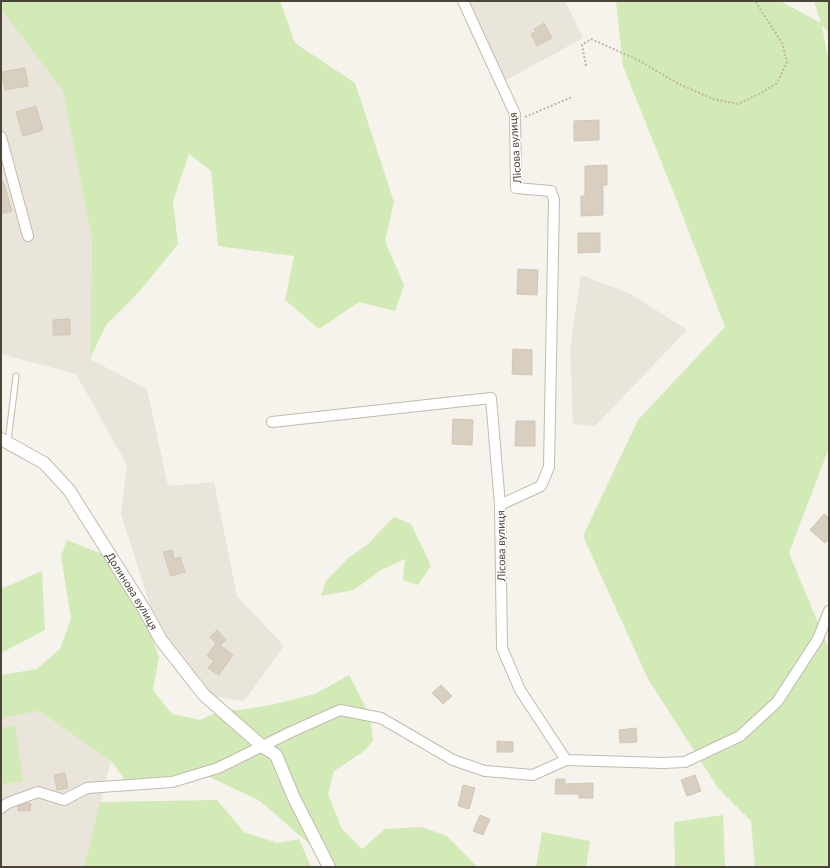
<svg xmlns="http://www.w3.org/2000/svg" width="830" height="868" font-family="Lato,sans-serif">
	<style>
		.residential { fill: #eae5da }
		.green { fill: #d2eab5 }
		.building { fill: #d8cfc1; stroke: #d3c7b4 }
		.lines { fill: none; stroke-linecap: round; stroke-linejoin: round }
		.service-casing { stroke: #c2bbae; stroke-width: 7 }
		.minor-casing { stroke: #c2bbae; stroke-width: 12 }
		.tertiary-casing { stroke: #c2bbae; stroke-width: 14 }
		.path { stroke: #c4b79f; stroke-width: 2; stroke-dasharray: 2 2; stroke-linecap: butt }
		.service { stroke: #fff; stroke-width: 5 }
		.minor { stroke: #fff; stroke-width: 10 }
		.tertiary { stroke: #fff; stroke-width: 12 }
		.labels { text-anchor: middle; stroke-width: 3; stroke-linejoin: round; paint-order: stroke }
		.street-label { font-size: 11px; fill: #4b4439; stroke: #fff }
	</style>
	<rect width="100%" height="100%" fill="#f6f3ec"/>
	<g class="residential">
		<path d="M 463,1 L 565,1 L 583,38 L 501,83 Z"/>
		<path d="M 1,9 L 63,91 L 92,240 L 90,359 L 147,389 L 168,486 L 214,482 L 237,596 L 284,646 L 244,701 L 204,695 L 161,640 L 121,514 L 127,465 L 76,374 L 1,354 Z"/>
		<path d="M 581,275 L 631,294 L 687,330 L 595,426 L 573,424 L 570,349 Z"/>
		<path d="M 39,711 L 111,761 L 84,867 L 1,867 L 1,718 Z"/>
	</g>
	<g class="green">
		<path d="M 1,1 L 280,1 L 295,43 L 355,83 L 394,202 L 385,241 L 404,285 L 395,311 L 359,302 L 319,329 L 285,300 L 294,256 L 218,246 L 211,171 L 189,154 L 173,201 L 178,244 L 139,292 L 106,325 L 90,359 L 92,240 L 63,91 L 1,9 Z"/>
		<path d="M 616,1 L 780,1 L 821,23 L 814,1 L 829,1 L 829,33 L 822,25 L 829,66 L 829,448 L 789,553 L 829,649 L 829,867 L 755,867 L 751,821 L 718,788 L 648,679 L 583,536 L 638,420 L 725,327 L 679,206 L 623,66 Z"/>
		<path d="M 394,517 L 411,524 L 431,566 L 418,585 L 403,580 L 405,559 L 381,570 L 354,590 L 321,596 L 326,581 L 348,558 L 367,545 Z"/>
		<path d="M 67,540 L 112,558 L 140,604 L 159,657 L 153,690 L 172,714 L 200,720 L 222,710 L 241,710 L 271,705 L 315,694 L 349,675 L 370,716 L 373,741 L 363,752 L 334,771 L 328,794 L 342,829 L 362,849 L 385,829 L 422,827 L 447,836 L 477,867 L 336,867 L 260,801 L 201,773 L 129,785 L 111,761 L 39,711 L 1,718 L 1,675 L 37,669 L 60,649 L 71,619 L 61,556 Z"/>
		<path d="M 42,571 L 45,630 L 1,653 L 1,589 Z"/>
		<path d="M 15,725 L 23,781 L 1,785 L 1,728 Z"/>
		<path d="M 217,800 L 244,832 L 277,843 L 299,839 L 311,867 L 84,867 L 100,802 Z"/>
		<path d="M 723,815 L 725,867 L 675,867 L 674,822 Z"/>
		<path d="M 542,832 L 590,841 L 586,867 L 536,867 Z"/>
	</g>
	<g class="building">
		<path d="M 544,23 L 552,38 L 537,46 L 531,34 L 536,32 L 534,29 Z"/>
		<path d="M 25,68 L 28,86 L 5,90 L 2,72 Z"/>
		<path d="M 36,106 L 43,130 L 23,136 L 16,112 Z"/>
		<path d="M 599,120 L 599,140 L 574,141 L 574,121 Z"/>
		<path d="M 607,165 L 607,185 L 603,185 L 603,215 L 581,216 L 581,196 L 585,196 L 585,166 Z"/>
		<path d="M 1,181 L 3,181 L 12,211 L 1,214 Z"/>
		<path d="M 578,233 L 600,233 L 600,252 L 578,253 Z"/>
		<path d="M 518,269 L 538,270 L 537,295 L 517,294 Z"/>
		<path d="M 70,319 L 70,335 L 53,335 L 53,320 Z"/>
		<path d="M 513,349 L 532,350 L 532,375 L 512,374 Z"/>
		<path d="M 453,419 L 473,420 L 472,445 L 452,444 Z"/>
		<path d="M 516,421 L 535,421 L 535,446 L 515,446 Z"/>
		<path d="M 824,514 L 829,518 L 829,539 L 825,543 L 810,530 Z"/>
		<path d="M 172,550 L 174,559 L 180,557 L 185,572 L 171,576 L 163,552 Z"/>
		<path d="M 217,630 L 226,640 L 220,645 L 233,655 L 219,675 L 208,668 L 214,661 L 207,656 L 216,643 L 210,637 Z"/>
		<path d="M 441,685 L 452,696 L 443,704 L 432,693 Z"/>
		<path d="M 636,728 L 637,742 L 620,743 L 619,730 Z"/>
		<path d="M 497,741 L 513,742 L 513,752 L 497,752 Z"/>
		<path d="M 65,773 L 68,788 L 57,790 L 54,775 Z"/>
		<path d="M 695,775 L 701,791 L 687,796 L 681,780 Z"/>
		<path d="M 556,779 L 565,779 L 565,784 L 593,783 L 593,798 L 579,798 L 579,794 L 555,794 Z"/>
		<path d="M 463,785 L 475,788 L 469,809 L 458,806 Z"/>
		<path d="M 26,803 L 31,804 L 30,811 L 18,811 L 18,806 Z"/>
		<path d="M 480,815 L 490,819 L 483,835 L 473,831 Z"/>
	</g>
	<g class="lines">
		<defs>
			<path id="service" d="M 8,442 L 16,376"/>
			<g id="minor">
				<path d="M 463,1 L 515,114 L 516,188 L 551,191 L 554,200 L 549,467 L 541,486 L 500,505 L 502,648 L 520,690 L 566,760 L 663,763 L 685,762 L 740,736 L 777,702 L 818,639 L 829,611"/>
				<path d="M 1,137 L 28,236"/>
				<path d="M 272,422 L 491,398 L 500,505"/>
				<path d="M 1,808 L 8,803 L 38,792 L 64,800 L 87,788 L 172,782 L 218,768 L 291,732 L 340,710 L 381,718 L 453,760 L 485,771 L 533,775 L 566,760"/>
			</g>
			<g id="tertiary">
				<path id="s1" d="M 1,439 L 44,463 L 69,490 L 144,609 L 161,640 L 204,695 L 262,746 L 276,755 L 294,798 L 329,867"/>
			</g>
		</defs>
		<use href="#service" class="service-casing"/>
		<use href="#minor" class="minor-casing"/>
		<use href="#tertiary" class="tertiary-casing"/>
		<g class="path">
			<path d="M 586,66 L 582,45 L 591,39 L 638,60 L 679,84 L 713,99 L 738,104 L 761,93 L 777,83 L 787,62 L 782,43 L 755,1"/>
			<path d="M 525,117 L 572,97"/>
		</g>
		<use href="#service" class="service"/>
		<use href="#minor" class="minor"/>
		<use href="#tertiary" class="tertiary"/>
	</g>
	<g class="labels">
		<g class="street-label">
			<text transform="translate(515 148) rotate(-94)" y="4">Лісова вулиця</text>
			<text transform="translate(501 546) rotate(-91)" y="4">Лісова вулиця</text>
			<text dy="4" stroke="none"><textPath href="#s1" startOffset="205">Долинова вулиця</textPath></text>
		</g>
	</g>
	<rect width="830" height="868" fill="none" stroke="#4b4439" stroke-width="4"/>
</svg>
